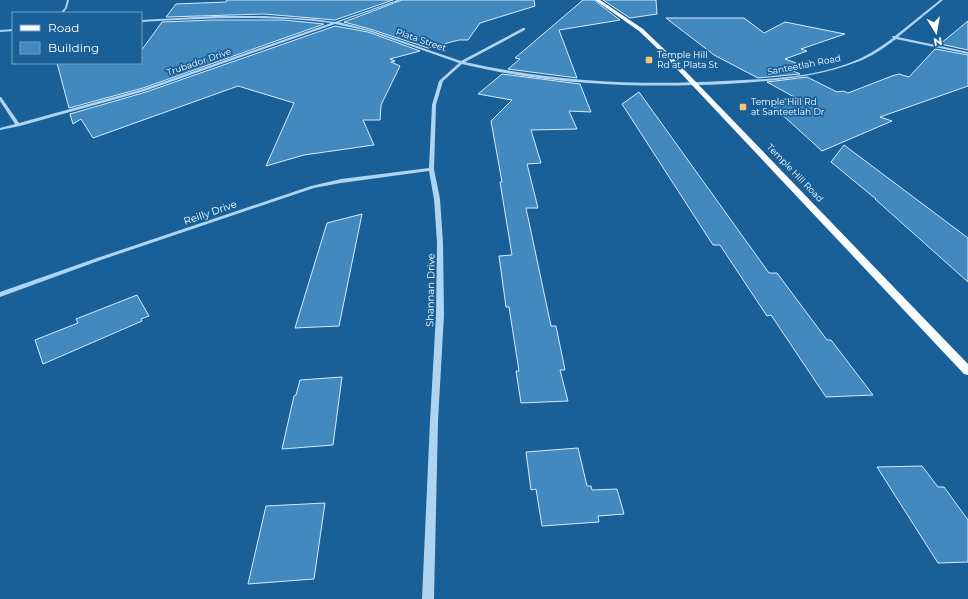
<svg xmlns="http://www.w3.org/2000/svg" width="968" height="599" font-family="Montserrat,sans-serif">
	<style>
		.building { fill: #4289c0; stroke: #d5ebfc }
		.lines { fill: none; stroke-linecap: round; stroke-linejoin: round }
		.minor { fill: #aed4f1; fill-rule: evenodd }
		.major { fill: #f8fcff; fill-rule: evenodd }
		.poi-dot { fill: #ffc46e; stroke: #196099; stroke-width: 1.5 }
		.labels { text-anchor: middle; stroke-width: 3.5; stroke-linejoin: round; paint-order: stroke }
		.far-street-label { font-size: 9px; fill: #fff; stroke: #196099 }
		.far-poi-label { font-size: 9px; fill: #fff; stroke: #196099; text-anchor: start }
		.street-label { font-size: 10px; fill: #fff; stroke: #196099 }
	</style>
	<rect width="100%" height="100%" fill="#196099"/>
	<g class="building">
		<path d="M 227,0 L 393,0 L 335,20 L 264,14 L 166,17 L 176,4 L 226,2 Z"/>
		<path d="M 402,0 L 534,0 L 535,6 L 480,23 L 468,40 L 459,40 L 428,48 L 370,29 L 344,22 Z"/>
		<path d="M 583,0 L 594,0 L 620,20 L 559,30 L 577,78 L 508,69 L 520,59 L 515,58 Z"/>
		<path d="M 603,0 L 656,0 L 657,14 L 630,18 Z"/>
		<path d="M 666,18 L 744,18 L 764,33 L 785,22 L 845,34 L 801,49 L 807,51 L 785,59 L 796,63 L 787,68 L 800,74 L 758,78 L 714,55 Z"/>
		<path d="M 213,20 L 284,20 L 324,24 L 143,88 L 69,108 L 57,63 L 141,63 L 141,51 L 162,22 Z"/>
		<path d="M 968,21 L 968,50 L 940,44 Z"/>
		<path d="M 335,26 L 368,32 L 420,51 L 390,59 L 395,61 L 391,62 L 400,66 L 381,105 L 380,120 L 363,120 L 374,145 L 304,155 L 266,166 L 294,103 L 238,86 L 93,138 L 81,119 L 73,124 L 70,114 L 146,92 Z"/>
		<path d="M 935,49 L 968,55 L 968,86 L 880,117 L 892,121 L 822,151 L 767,101 L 796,98 L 767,82 L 807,77 L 837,92 L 843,91 L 848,93 L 892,76 L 899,74 L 909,77 Z"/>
		<path d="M 502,74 L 580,84 L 591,112 L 569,111 L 577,129 L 531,130 L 541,163 L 527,164 L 538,208 L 526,208 L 551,326 L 556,326 L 565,370 L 560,370 L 568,401 L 521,403 L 516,371 L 519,371 L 509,307 L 506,307 L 499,256 L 512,255 L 500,182 L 502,182 L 491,121 L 512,100 L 478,94 Z"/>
		<path d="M 639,92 L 769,273 L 777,273 L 827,340 L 831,340 L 873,395 L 826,397 L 771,315 L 767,316 L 720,245 L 713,245 L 622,104 Z"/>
		<path d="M 844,145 L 968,238 L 968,282 L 875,199 L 876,199 L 831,162 Z"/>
		<path d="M 362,214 L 339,326 L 295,328 L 327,223 Z"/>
		<path d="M 137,295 L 149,316 L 141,319 L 142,321 L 43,364 L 35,340 L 78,323 L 76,319 Z"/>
		<path d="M 342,377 L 333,445 L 282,449 L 294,396 L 296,395 L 300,380 Z"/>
		<path d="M 578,448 L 587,486 L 591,486 L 592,490 L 617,489 L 624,514 L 598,516 L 599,522 L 542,526 L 536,489 L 531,490 L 526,452 Z"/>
		<path d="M 922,466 L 938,487 L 944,487 L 968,520 L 968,562 L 938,563 L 877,467 Z"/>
		<path d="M 325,503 L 314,579 L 248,584 L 266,506 Z"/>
	</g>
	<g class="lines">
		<g class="minor">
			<path d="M 67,0 L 69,0 L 67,8 L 63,13 L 60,13 L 65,8 Z"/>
			<path d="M 397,0 L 401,0 L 339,22 L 370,30 L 461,61 L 523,28 L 525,28 L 525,30 L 465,62 C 551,81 635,86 723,81 C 770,79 822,78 865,56 C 875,51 884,44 893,38 L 892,36 L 895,36 L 940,0 L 943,0 L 898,37 L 968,52 L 968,54 L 896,39 C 884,48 871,57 857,62 C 816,78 771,81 727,84 C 638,88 549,85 462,64 L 443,81 L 436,105 L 434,169 L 440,199 L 443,243 L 444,315 L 438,421 L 434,599 L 422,599 L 430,421 L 436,315 L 437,243 L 434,199 L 429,171 L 341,183 L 314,188 L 101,260 L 0,297 L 0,292 L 97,258 L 311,186 L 341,179 L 429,168 L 432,105 L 439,81 L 459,63 L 368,31 L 335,24 L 145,91 L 20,126 L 0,130 L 0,128 L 15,124 L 0,101 L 0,97 L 1,97 L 19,123 L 143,89 L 331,23 C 268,15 205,18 141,22 L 141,20 L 214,16 L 264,16 L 313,19 L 335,22 Z"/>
			<path d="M 13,29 L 13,31 L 0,32 L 0,30 Z"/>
		</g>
		<path class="major" d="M 595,0 L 600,0 L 643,29 L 664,49 L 968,364 L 968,375 L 964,374 L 660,51 L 639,31 Z"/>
	</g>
	<g class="poi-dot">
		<rect x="645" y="56" width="8" height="8" rx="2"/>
		<rect x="739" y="103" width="8" height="8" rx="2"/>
	</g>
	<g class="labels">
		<g class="far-street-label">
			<text transform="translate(421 40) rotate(19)" y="3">Plata Street</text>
			<text transform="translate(199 62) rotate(-19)" y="3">Trubador Drive</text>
			<text transform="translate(804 65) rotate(-11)" y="3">Santeetlah Road</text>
			<text transform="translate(795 173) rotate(46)" y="3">Temple Hill Road</text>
		</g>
		<g class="far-poi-label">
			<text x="657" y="58">Temple Hill<tspan x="657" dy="10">Rd at Plata St</tspan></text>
			<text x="751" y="105">Temple Hill Rd<tspan x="751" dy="10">at Santeetlah Dr</tspan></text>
		</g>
		<g class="street-label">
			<text transform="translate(210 212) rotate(-19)" y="4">Reilly Drive</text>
			<text transform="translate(430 290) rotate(-89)" y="4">Shannan Drive</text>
		</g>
	</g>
	<rect x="12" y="12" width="130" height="52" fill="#196099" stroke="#75a0c2"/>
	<rect x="20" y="25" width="20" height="6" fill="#f8fcff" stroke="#75a0c2"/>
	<text x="48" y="32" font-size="12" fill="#ffffff">Road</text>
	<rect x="20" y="42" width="20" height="12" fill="#4289c0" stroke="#75a0c2"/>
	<text x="48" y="52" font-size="12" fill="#ffffff">Building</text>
	<g transform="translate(936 32) rotate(169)" stroke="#196099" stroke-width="3" paint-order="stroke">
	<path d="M0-3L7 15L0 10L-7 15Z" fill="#ffffff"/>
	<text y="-6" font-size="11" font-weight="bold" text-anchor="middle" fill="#ffffff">N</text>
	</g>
</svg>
